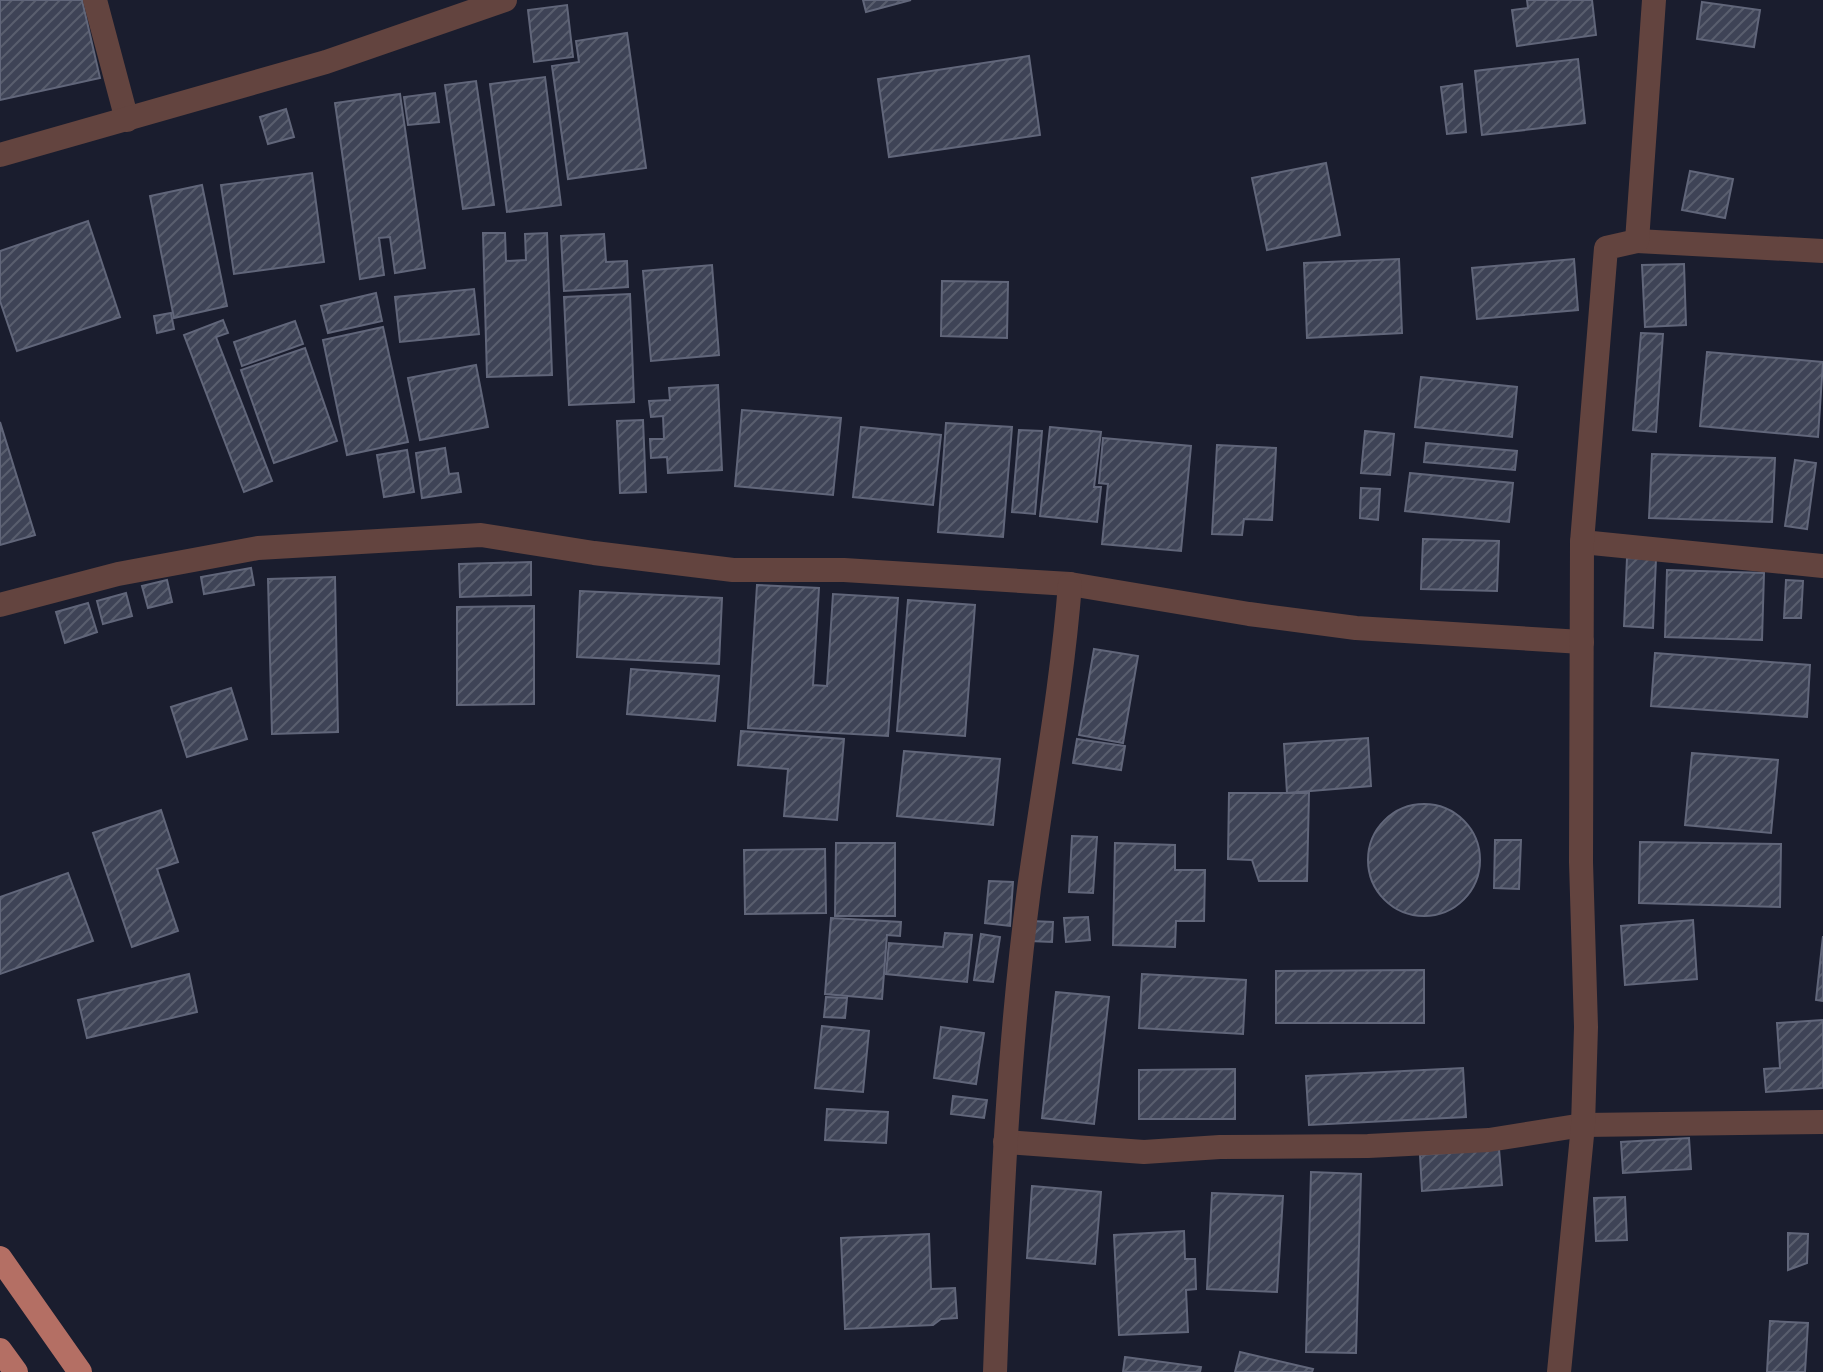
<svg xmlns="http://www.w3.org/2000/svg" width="1823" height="1372" font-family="Ubuntu,sans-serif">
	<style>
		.building { fill: url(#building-hatch); stroke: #61667a; stroke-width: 2 }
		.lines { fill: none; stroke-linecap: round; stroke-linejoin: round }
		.minor { stroke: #63443f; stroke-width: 24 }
		.trunk { stroke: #b46f64; stroke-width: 24 }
	</style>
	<defs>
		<pattern id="building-hatch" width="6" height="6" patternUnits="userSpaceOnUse" patternTransform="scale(2)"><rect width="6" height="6" fill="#3e4356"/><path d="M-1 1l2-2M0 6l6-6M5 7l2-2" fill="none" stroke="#595e6e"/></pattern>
	</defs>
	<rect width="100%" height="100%" fill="#1a1d2e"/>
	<g class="building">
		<path d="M 0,0 L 82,0 L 100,78 L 0,100 Z"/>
		<path d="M 863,0 L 911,0 L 866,12 Z"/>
		<path d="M 1527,0 L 1592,0 L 1596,35 L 1517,46 L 1512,10 L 1528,8 Z"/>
		<path d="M 1702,2 L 1760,10 L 1754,47 L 1697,39 Z"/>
		<path d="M 567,5 L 573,57 L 534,62 L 528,10 Z"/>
		<path d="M 627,33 L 646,168 L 568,179 L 552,66 L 579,62 L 576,41 Z"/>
		<path d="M 1029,56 L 1040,135 L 889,157 L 878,79 Z"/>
		<path d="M 1578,59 L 1585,123 L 1482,135 L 1475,71 Z"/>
		<path d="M 545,77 L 561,205 L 507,212 L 490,84 Z"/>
		<path d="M 476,81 L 494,205 L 463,209 L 445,85 Z"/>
		<path d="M 1462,84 L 1466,132 L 1447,134 L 1441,87 Z"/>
		<path d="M 435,93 L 439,122 L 408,125 L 404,97 Z"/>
		<path d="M 400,94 L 425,268 L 395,273 L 390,237 L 379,238 L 384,275 L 360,279 L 335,103 Z"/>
		<path d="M 286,109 L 294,137 L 268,144 L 260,117 Z"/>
		<path d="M 1326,163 L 1340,235 L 1267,250 L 1252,178 Z"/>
		<path d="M 1690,171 L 1733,179 L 1725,218 L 1682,210 Z"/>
		<path d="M 312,173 L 324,262 L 234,274 L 221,185 Z"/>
		<path d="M 202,185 L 227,306 L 174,318 L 150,196 Z"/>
		<path d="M 88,221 L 120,317 L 17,351 L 0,301 L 0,251 Z"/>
		<path d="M 483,233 L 505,233 L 506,261 L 526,260 L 525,234 L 547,233 L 552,375 L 487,377 Z"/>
		<path d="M 604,234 L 606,262 L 627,261 L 628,287 L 564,291 L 561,236 Z"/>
		<path d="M 1399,259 L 1402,333 L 1307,338 L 1304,263 Z"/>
		<path d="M 1574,259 L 1578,310 L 1477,319 L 1472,268 Z"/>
		<path d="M 1684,264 L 1686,325 L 1645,327 L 1642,265 Z"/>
		<path d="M 712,265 L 719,355 L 651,361 L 643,271 Z"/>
		<path d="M 942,281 L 1008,282 L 1007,338 L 941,336 Z"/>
		<path d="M 474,289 L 479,334 L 400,342 L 395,297 Z"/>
		<path d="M 376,293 L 382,321 L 328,333 L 321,306 Z"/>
		<path d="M 630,294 L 634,402 L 569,405 L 564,297 Z"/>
		<path d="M 171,313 L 174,329 L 157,333 L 154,316 Z"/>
		<path d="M 223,320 L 228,333 L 216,337 L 272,481 L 244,492 L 184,335 Z"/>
		<path d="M 295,321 L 303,344 L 242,366 L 234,342 Z"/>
		<path d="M 383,327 L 408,442 L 347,455 L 323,340 Z"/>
		<path d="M 1641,333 L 1663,334 L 1656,432 L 1633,430 Z"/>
		<path d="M 305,348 L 337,441 L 274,463 L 241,370 Z"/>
		<path d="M 1707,352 L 1823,362 L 1818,437 L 1700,426 Z"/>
		<path d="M 476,365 L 488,427 L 420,440 L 408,378 Z"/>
		<path d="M 1421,377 L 1517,387 L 1512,437 L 1415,427 Z"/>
		<path d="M 718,385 L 722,470 L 668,473 L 667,457 L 651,458 L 650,439 L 664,439 L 663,416 L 651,417 L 649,401 L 670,400 L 669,388 Z"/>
		<path d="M 742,410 L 841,418 L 833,495 L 735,486 Z"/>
		<path d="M 643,420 L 646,492 L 620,493 L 617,421 Z"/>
		<path d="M 0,422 L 35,535 L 0,545 Z"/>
		<path d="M 946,423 L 1012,427 L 1003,537 L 938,532 Z"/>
		<path d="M 861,427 L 941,435 L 933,505 L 853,497 Z"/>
		<path d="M 1050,427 L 1101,432 L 1094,487 L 1101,487 L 1097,522 L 1040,516 Z"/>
		<path d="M 1019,430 L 1042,431 L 1035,514 L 1012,512 Z"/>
		<path d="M 1365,431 L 1394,434 L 1390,475 L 1361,473 Z"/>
		<path d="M 1103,438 L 1191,446 L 1181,551 L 1102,544 L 1108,484 L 1099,483 Z"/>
		<path d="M 1426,443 L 1517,451 L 1515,470 L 1424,462 Z"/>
		<path d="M 1217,445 L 1276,448 L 1272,520 L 1244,519 L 1242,535 L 1212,534 Z"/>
		<path d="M 445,448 L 449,474 L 458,473 L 461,492 L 422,498 L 416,453 Z"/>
		<path d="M 407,450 L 414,492 L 384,497 L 377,455 Z"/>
		<path d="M 1652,454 L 1775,458 L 1772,522 L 1649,518 Z"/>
		<path d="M 1795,460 L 1816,463 L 1807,529 L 1785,526 Z"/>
		<path d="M 1410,473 L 1513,483 L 1509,522 L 1405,511 Z"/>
		<path d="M 1361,488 L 1380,489 L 1378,520 L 1360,518 Z"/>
		<path d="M 1423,539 L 1499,541 L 1497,591 L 1421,589 Z"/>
		<path d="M 1627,558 L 1656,559 L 1653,628 L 1624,626 Z"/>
		<path d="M 531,562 L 531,595 L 460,597 L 459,564 Z"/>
		<path d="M 251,568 L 254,585 L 204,594 L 201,577 Z"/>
		<path d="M 1667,570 L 1764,573 L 1762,640 L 1665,637 Z"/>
		<path d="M 335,577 L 338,732 L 272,734 L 268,579 Z"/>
		<path d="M 167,580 L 172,602 L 148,608 L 142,586 Z"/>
		<path d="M 1786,580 L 1803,581 L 1801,618 L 1784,618 Z"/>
		<path d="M 757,585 L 819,588 L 813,685 L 827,686 L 833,594 L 898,598 L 888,736 L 748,728 Z"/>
		<path d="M 580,591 L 722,598 L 719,664 L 577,657 Z"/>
		<path d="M 126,593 L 132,616 L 103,624 L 97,601 Z"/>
		<path d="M 908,600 L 975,605 L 965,736 L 897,731 Z"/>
		<path d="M 88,603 L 97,632 L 65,643 L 56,612 Z"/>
		<path d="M 534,606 L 534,704 L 457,705 L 457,607 Z"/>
		<path d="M 1094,649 L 1138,656 L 1123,743 L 1079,735 Z"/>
		<path d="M 1655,653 L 1810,665 L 1807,717 L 1651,706 Z"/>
		<path d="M 631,669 L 719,676 L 715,721 L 627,714 Z"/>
		<path d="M 231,688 L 247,739 L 187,757 L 171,707 Z"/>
		<path d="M 741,731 L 844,739 L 837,820 L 784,816 L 788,769 L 738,765 Z"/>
		<path d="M 1368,738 L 1371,786 L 1287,793 L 1284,744 Z"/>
		<path d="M 1077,739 L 1125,746 L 1121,770 L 1073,763 Z"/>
		<path d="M 904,751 L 1000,759 L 993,825 L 897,816 Z"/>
		<path d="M 1692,753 L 1778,760 L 1771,833 L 1685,825 Z"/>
		<path d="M 1229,793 L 1309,793 L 1307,881 L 1259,881 L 1252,860 L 1228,859 Z"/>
		<circle cx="1424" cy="860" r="56"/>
		<path d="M 161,810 L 178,862 L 157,869 L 178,931 L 132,947 L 93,833 Z"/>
		<path d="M 1072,836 L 1097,837 L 1093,893 L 1069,892 Z"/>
		<path d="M 1495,840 L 1521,840 L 1519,889 L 1494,888 Z"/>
		<path d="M 1640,842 L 1781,844 L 1780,907 L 1639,903 Z"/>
		<path d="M 836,843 L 895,843 L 895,916 L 835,916 Z"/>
		<path d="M 1115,843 L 1175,845 L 1175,870 L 1205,870 L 1204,921 L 1176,921 L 1175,947 L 1113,945 Z"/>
		<path d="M 825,849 L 826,913 L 745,914 L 744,850 Z"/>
		<path d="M 68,873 L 93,941 L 0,974 L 0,897 Z"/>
		<path d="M 989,881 L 1013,882 L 1010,926 L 985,923 Z"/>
		<path d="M 1088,917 L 1090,940 L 1066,942 L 1064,918 Z"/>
		<path d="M 831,918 L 901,922 L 900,936 L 887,935 L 882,999 L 825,994 Z"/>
		<path d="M 1693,920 L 1697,979 L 1625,985 L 1621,926 Z"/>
		<path d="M 1031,921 L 1053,922 L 1052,942 L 1030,941 Z"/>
		<path d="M 945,933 L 972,935 L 967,982 L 886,974 L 889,943 L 943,947 Z"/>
		<path d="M 981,934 L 1000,937 L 993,982 L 974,980 Z"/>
		<path d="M 1823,936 L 1823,1001 L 1816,1000 Z"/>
		<path d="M 1424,970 L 1424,1023 L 1276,1023 L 1276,971 Z"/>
		<path d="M 189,974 L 197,1012 L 87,1038 L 78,1000 Z"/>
		<path d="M 1142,974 L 1246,980 L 1243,1034 L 1139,1028 Z"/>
		<path d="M 1056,992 L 1109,997 L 1094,1124 L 1042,1118 Z"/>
		<path d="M 826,997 L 847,998 L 845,1018 L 824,1017 Z"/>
		<path d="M 1823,1020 L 1823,1088 L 1766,1092 L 1764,1069 L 1780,1068 L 1777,1023 Z"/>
		<path d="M 822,1026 L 869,1031 L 863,1092 L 815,1088 Z"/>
		<path d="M 941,1027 L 984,1033 L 976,1084 L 934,1078 Z"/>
		<path d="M 1463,1068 L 1466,1117 L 1309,1125 L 1306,1076 Z"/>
		<path d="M 1235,1069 L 1235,1119 L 1139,1119 L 1139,1070 Z"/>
		<path d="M 953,1096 L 987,1100 L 984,1118 L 951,1114 Z"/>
		<path d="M 827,1109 L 888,1112 L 886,1143 L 825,1140 Z"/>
		<path d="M 1689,1138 L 1691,1169 L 1623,1173 L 1621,1142 Z"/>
		<path d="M 1499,1149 L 1502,1185 L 1422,1191 L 1420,1155 Z"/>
		<path d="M 1311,1172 L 1361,1174 L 1356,1353 L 1306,1352 Z"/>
		<path d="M 1032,1186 L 1101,1192 L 1095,1264 L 1027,1258 Z"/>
		<path d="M 1212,1193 L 1283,1196 L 1277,1292 L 1207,1289 Z"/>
		<path d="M 1625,1197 L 1627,1240 L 1596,1241 L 1594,1198 Z"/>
		<path d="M 1184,1231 L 1185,1259 L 1195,1259 L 1196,1289 L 1186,1290 L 1188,1332 L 1119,1335 L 1114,1235 Z"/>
		<path d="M 1788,1233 L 1808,1234 L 1807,1263 L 1788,1270 Z"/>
		<path d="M 929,1234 L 931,1289 L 955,1288 L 957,1318 L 941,1319 L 933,1325 L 845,1329 L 841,1238 Z"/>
		<path d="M 1770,1321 L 1808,1323 L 1805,1372 L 1767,1372 Z"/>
		<path d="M 1240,1352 L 1313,1369 L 1312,1372 L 1235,1372 Z"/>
		<path d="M 1125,1357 L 1201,1367 L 1200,1372 L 1123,1372 Z"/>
	</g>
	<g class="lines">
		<g class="minor">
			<path d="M 95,0 L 127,120"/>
			<path d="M 0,155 L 326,62 L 505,0"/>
			<path d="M 1637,241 L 1823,251"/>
			<path d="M 1582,542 L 1823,566"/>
			<path d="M 0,605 L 118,574 L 258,548 L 481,535 L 594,553 L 733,570 L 844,570 L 1070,584 L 1249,614 L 1356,628 L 1582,642"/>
			<path d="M 1005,1142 L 1144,1152 L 1220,1147 L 1368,1146 L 1489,1140 L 1583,1125 L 1823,1122"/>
			<path d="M 995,1372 C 1001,1211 1008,1049 1029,889 C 1043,787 1062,687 1070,584"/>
			<path d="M 1559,1372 L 1583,1125 L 1586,1027 L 1581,862 L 1582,542 L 1606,248 L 1637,241 L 1654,0"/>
		</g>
		<g class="trunk">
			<path d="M 0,1258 L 80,1372"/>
			<path d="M 0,1350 L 16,1372"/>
		</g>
	</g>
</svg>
